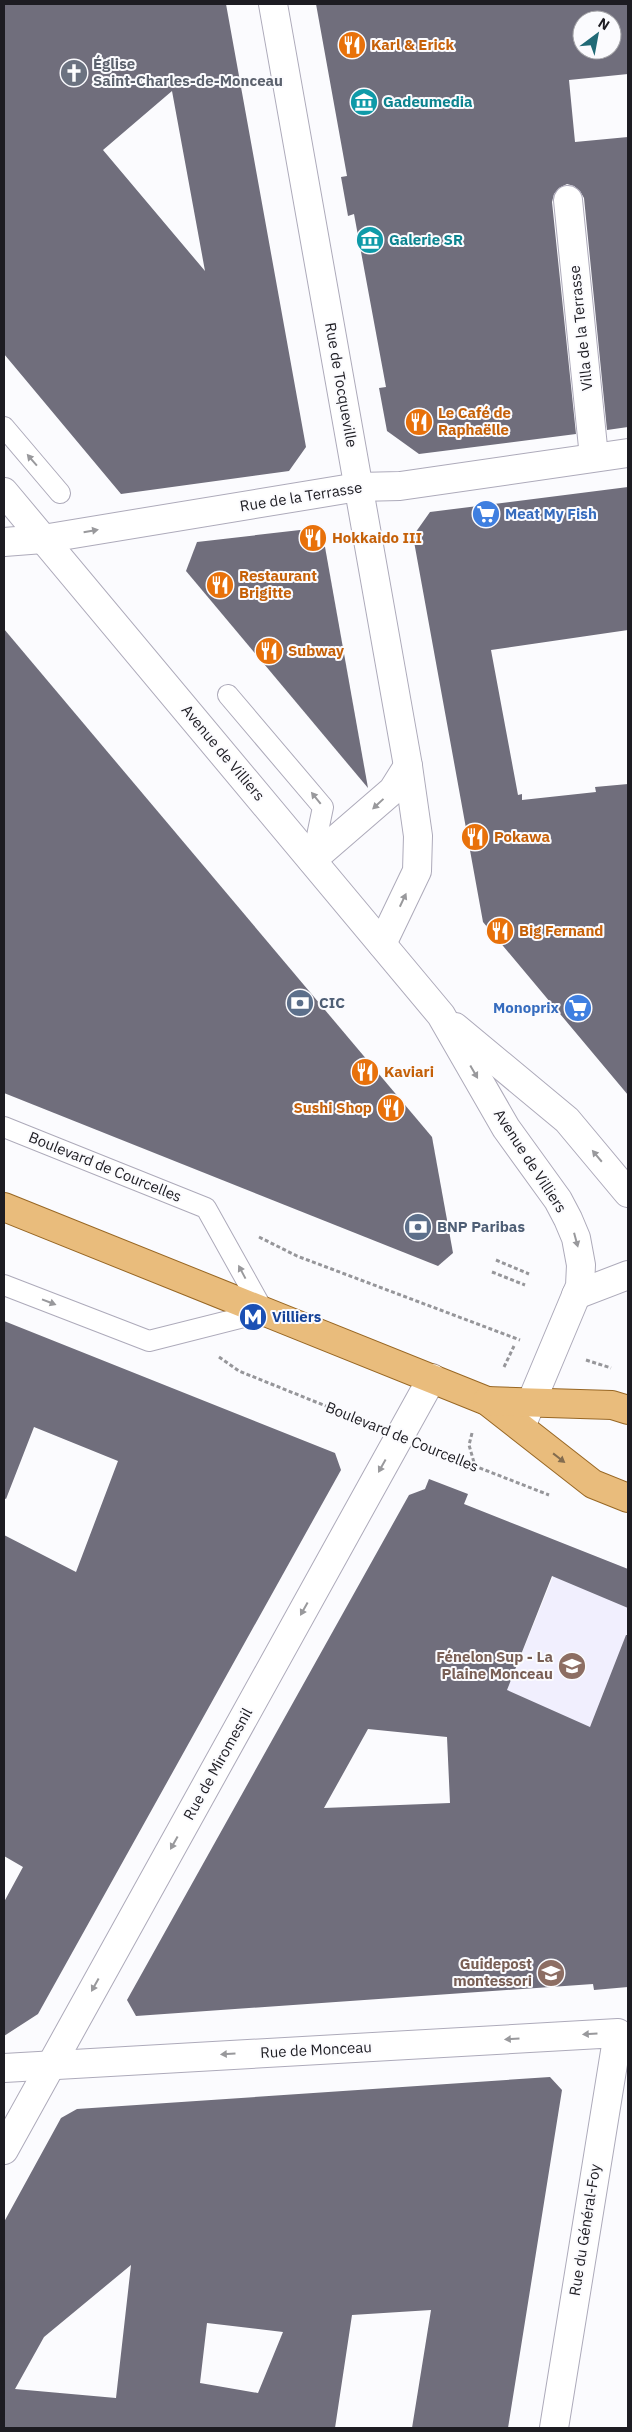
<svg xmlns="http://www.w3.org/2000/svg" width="632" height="2432" font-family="'IBM Plex Sans',sans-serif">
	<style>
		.built { fill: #f1effe }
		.building { fill: #706e7c; fill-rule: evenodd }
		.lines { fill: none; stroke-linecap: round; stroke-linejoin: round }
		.service-casing { stroke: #adaaba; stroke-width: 22 }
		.pedestrian-casing { stroke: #adaaba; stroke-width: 30 }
		.minor-casing { stroke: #adaaba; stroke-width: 30 }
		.secondary-casing { stroke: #adaaba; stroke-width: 30 }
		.primary-casing { stroke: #986724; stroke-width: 30 }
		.path { stroke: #96969a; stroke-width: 3; stroke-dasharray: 4 2.5; stroke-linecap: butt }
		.service { stroke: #fff; stroke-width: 20 }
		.pedestrian { stroke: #fff; stroke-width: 28 }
		.minor { stroke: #fff; stroke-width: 28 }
		.secondary { stroke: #fff; stroke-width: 28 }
		.primary { stroke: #e9bc7c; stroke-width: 28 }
		.oneway { fill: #99999c }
		.oneway2 { fill: #836c4f }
		.labels { text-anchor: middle; stroke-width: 4; stroke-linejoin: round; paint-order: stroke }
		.food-label { font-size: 15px; font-weight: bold; fill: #c56008; stroke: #fbfbfe; text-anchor: start }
		.worship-label { font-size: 15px; font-weight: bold; fill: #5b616d; stroke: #fbfbfe; text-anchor: start }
		.culture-label { font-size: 15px; font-weight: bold; fill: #0d838f; stroke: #fbfbfe; text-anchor: start }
		.street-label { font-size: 15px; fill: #1d1c22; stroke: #fbfbfe }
		.shop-label { font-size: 15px; font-weight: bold; fill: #366cbe; stroke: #fbfbfe; text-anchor: start }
		.service-label { font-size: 15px; font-weight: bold; fill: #4e5e75; stroke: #fbfbfe; text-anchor: start }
		.transit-label { font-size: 15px; font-weight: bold; fill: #164399; stroke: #fbfbfe; text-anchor: start }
		.education-label { font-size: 15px; font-weight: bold; fill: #785e54; stroke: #fbfbfe; text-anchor: end }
	</style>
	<rect width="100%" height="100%" fill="#fbfbfe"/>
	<path class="built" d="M 566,1545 L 628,1569 L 628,1850 L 625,1796 L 486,1741 Z"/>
	<g class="building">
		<path d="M 4,4 L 226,4 L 306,447 L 289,471 L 121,494 L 4,354 ZM 172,91 L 205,271 L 103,150 Z"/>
		<path d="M 316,4 L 628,4 L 628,74 L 569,80 L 575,142 L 628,137 L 628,427 L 607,430 L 584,198 L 580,191 L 574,186 L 567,184 L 559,188 L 554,194 L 552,202 L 576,434 L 419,454 L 387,431 L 379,388 L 386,387 L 354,214 L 348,216 L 341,177 L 347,176 ZM 582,20 L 612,20 L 612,50 L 582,50 Z"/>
		<path d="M 628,487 L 628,630 L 491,650 L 518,795 L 522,794 L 522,800 L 596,792 L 595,787 L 628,784 L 628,1095 L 483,922 L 413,536 L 430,512 Z"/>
		<path d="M 300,530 L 325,547 L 368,788 L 186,571 L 197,542 Z"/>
		<path d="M 4,629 L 432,1137 L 453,1253 L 438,1266 L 4,1093 Z"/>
		<path d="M 4,1321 L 335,1453 L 341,1470 L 38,2014 L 4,2036 L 4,1902 L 23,1867 L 4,1856 L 4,1535 L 76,1572 L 118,1461 L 34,1427 L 6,1499 L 4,1498 Z"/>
		<path d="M 429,1479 L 468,1494 L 464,1504 L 628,1569 L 628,1608 L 552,1576 L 507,1690 L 590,1727 L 626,1635 L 628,1635 L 628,1987 L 594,1990 L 593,1984 L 136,2016 L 127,2000 L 409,1495 L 425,1489 ZM 368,1729 L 447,1737 L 450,1803 L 324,1808 Z"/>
		<path d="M 550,2077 L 562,2090 L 508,2428 L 412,2428 L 431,2310 L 352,2315 L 335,2428 L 4,2428 L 4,2222 L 61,2118 L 77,2109 ZM 131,2265 L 116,2398 L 15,2389 L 44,2337 ZM 207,2323 L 283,2332 L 258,2393 L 200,2383 Z"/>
	</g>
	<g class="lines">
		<defs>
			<g id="service">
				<path d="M 4,427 L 60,493"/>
				<path d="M 228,695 L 323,807 L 312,860"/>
				<path d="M 4,1127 L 206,1208 L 264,1312 L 149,1341 L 4,1285"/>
			</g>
			<g id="pedestrian">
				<path d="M 568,200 L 594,457"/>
				<path d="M 358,487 L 400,486 L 628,453"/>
			</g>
			<g id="minor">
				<path d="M 273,4 L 408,766 L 418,836 L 417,871 L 382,944"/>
				<path d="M 4,542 L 43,539 L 358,487"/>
				<path d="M 312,860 L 393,790 L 408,766"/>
				<path d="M 4,2068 L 618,2033 L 554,2428"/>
				<path d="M 4,2150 L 432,1378"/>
			</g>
			<g id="secondary">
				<path d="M 4,492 L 441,1015 L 506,1128 L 558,1200 L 568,1219 L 576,1238 L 581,1265 L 580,1286 L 522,1424"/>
				<path d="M 455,1027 L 567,1120 L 628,1193"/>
				<path d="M 576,1295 L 628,1275"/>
			</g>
			<g id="primary">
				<path d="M 4,1207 L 487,1401 L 593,1484 L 628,1498"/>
				<path d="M 487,1401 L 612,1405 L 628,1410"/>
			</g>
		</defs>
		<use href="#service" class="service-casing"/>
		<use href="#pedestrian" class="pedestrian-casing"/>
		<use href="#minor" class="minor-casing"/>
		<use href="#secondary" class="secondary-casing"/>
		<use href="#primary" class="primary-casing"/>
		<g class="path">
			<path d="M 259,1237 L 297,1256 L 520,1340"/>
			<path d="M 496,1260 L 529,1274"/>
			<path d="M 492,1272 L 525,1285"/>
			<path d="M 219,1357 L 239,1371 L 368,1423"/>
			<path d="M 586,1360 L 611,1368"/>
			<path d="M 504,1367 L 514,1346"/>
			<path d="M 472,1433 L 469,1445 L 475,1466"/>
			<path d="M 431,1449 L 549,1495"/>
		</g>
		<use href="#service" class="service"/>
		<use href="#pedestrian" class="pedestrian"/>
		<use href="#minor" class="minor"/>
		<use href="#secondary" class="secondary"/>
		<use href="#primary" class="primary"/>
	</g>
	<defs><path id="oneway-solid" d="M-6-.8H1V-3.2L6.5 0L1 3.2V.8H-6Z" transform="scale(1.25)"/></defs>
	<g class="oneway">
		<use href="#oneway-solid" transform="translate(32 460) rotate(-131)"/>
		<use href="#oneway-solid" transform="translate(91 531) rotate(-10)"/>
		<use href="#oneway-solid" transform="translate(316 798) rotate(-129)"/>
		<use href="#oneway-solid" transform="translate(378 804) rotate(137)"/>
		<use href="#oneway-solid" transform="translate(403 900) rotate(-65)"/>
		<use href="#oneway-solid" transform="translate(474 1072) rotate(60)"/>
		<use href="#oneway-solid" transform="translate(597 1156) rotate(-130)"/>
		<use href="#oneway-solid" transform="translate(576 1240) rotate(75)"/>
		<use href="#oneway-solid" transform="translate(242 1272) rotate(-118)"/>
		<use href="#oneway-solid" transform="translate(49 1302) rotate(21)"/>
		<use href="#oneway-solid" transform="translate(382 1466) rotate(119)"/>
		<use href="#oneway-solid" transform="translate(304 1609) rotate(119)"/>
		<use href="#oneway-solid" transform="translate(174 1843) rotate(119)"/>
		<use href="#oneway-solid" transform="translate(95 1985) rotate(119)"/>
		<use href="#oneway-solid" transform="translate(590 2034) rotate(177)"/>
		<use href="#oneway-solid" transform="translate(512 2039) rotate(177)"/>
		<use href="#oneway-solid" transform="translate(228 2054) rotate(177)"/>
	</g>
	<use class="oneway2" href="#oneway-solid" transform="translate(559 1458) rotate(38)"/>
	<defs>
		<symbol id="restaurant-disc" viewBox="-11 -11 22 22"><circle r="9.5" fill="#e8710a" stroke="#fbfbfe"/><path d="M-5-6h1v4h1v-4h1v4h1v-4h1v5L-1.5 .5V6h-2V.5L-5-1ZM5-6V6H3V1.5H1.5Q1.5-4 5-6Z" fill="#fff"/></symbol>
		<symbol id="church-disc" viewBox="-11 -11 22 22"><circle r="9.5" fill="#6b7280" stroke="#fbfbfe"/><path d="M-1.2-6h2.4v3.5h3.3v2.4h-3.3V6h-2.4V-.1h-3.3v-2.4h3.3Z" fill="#fff"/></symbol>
		<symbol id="museum-disc" viewBox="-11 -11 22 22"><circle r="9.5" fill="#0f9aa8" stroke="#fbfbfe"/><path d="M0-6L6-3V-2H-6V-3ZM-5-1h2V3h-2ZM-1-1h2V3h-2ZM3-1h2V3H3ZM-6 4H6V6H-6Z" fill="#fff"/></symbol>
		<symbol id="supermarket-disc" viewBox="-11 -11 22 22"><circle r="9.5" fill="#3f7fe0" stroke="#fbfbfe"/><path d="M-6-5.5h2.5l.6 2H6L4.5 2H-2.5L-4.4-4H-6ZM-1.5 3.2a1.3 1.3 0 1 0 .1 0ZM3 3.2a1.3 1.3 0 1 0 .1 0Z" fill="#fff"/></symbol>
		<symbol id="bank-disc" viewBox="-11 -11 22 22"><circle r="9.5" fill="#5c6f8a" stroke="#fbfbfe"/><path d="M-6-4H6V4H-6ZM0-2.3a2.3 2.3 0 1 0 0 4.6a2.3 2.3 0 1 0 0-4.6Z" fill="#fff"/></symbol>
		<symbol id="metro-disc" viewBox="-11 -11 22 22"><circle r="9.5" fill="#1a4fb4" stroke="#fbfbfe"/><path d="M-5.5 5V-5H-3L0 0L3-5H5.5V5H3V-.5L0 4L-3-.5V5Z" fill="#fff"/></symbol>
		<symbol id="school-disc" viewBox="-11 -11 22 22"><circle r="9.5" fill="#8d6e63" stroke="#fbfbfe"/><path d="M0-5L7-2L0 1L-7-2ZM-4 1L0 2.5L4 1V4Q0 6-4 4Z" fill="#fff"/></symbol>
	</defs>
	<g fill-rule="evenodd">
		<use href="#restaurant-disc" x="336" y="29" width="32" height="32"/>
		<use href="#church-disc" x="58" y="57" width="32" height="32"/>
		<use href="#museum-disc" x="348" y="86" width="32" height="32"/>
		<use href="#museum-disc" x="354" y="224" width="32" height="32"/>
		<use href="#restaurant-disc" x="403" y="406" width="32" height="32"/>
		<use href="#supermarket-disc" x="470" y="498" width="32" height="32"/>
		<use href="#restaurant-disc" x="297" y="522" width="32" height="32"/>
		<use href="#restaurant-disc" x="204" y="569" width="32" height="32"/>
		<use href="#restaurant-disc" x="253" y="635" width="32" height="32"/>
		<use href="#restaurant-disc" x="459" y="821" width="32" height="32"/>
		<use href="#restaurant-disc" x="484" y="915" width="32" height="32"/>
		<use href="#bank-disc" x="284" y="987" width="32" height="32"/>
		<use href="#supermarket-disc" x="562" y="992" width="32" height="32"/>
		<use href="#restaurant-disc" x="349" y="1056" width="32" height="32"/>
		<use href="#restaurant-disc" x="375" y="1092" width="32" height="32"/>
		<use href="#bank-disc" x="402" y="1211" width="32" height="32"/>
		<use href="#metro-disc" x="237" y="1301" width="32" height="32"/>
		<use href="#school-disc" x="556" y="1650" width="32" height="32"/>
		<use href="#school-disc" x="535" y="1957" width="32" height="32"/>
	</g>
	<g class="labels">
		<g class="food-label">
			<text x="371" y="50">Karl &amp; Erick</text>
			<text x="438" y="418">Le Café de<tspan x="438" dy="17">Raphaëlle</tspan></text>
			<text x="332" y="543">Hokkaido III</text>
			<text x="239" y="581">Restaurant<tspan x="239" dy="17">Brigitte</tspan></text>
			<text x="288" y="656">Subway</text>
			<text x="494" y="842">Pokawa</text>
			<text x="519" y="936">Big Fernand</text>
			<text x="384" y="1077">Kaviari</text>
			<text x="372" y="1113" text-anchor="end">Sushi Shop</text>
		</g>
		<g class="worship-label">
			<text x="93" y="69">Église<tspan x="93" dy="17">Saint-Charles-de-Monceau</tspan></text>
		</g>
		<g class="culture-label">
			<text x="383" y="107">Gadeumedia</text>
			<text x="389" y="245">Galerie SR</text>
		</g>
		<g class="street-label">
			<text transform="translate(581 328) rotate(-96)" y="5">Villa de la Terrasse</text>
			<text transform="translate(341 385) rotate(80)" y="5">Rue de Tocqueville</text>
			<text transform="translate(301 497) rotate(-9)" y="5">Rue de la Terrasse</text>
			<text transform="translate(223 753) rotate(50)" y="5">Avenue de Villiers</text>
			<text transform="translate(530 1161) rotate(57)" y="5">Avenue de Villiers</text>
			<text transform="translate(105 1167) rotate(22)" y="5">Boulevard de Courcelles</text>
			<text transform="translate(402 1437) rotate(22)" y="5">Boulevard de Courcelles</text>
			<text transform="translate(218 1764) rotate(-61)" y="5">Rue de Miromesnil</text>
			<text transform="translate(316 2050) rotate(-3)" y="5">Rue de Monceau</text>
			<text transform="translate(585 2230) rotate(-81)" y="5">Rue du Général-Foy</text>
		</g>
		<g class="shop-label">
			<text x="505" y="519">Meat My Fish</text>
			<text x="559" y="1013" text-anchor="end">Monoprix</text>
		</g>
		<g class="service-label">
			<text x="319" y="1008">CIC</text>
			<text x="437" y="1232">BNP Paribas</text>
		</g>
		<g class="transit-label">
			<text x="272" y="1322">Villiers</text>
		</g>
		<g class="education-label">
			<text x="553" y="1662">Fénelon Sup - La<tspan x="553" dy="17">Plaine Monceau</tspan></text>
			<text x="532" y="1969">Guidepost<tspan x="532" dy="17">montessori</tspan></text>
		</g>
	</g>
	<rect width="632" height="2432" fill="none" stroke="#1d1c22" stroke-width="10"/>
	<g transform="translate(597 35) rotate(32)"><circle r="24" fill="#fbfbfe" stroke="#a2a2a6"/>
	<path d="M0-4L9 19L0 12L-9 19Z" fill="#216a76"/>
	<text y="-8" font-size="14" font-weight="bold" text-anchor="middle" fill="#1d1c22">N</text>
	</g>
</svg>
